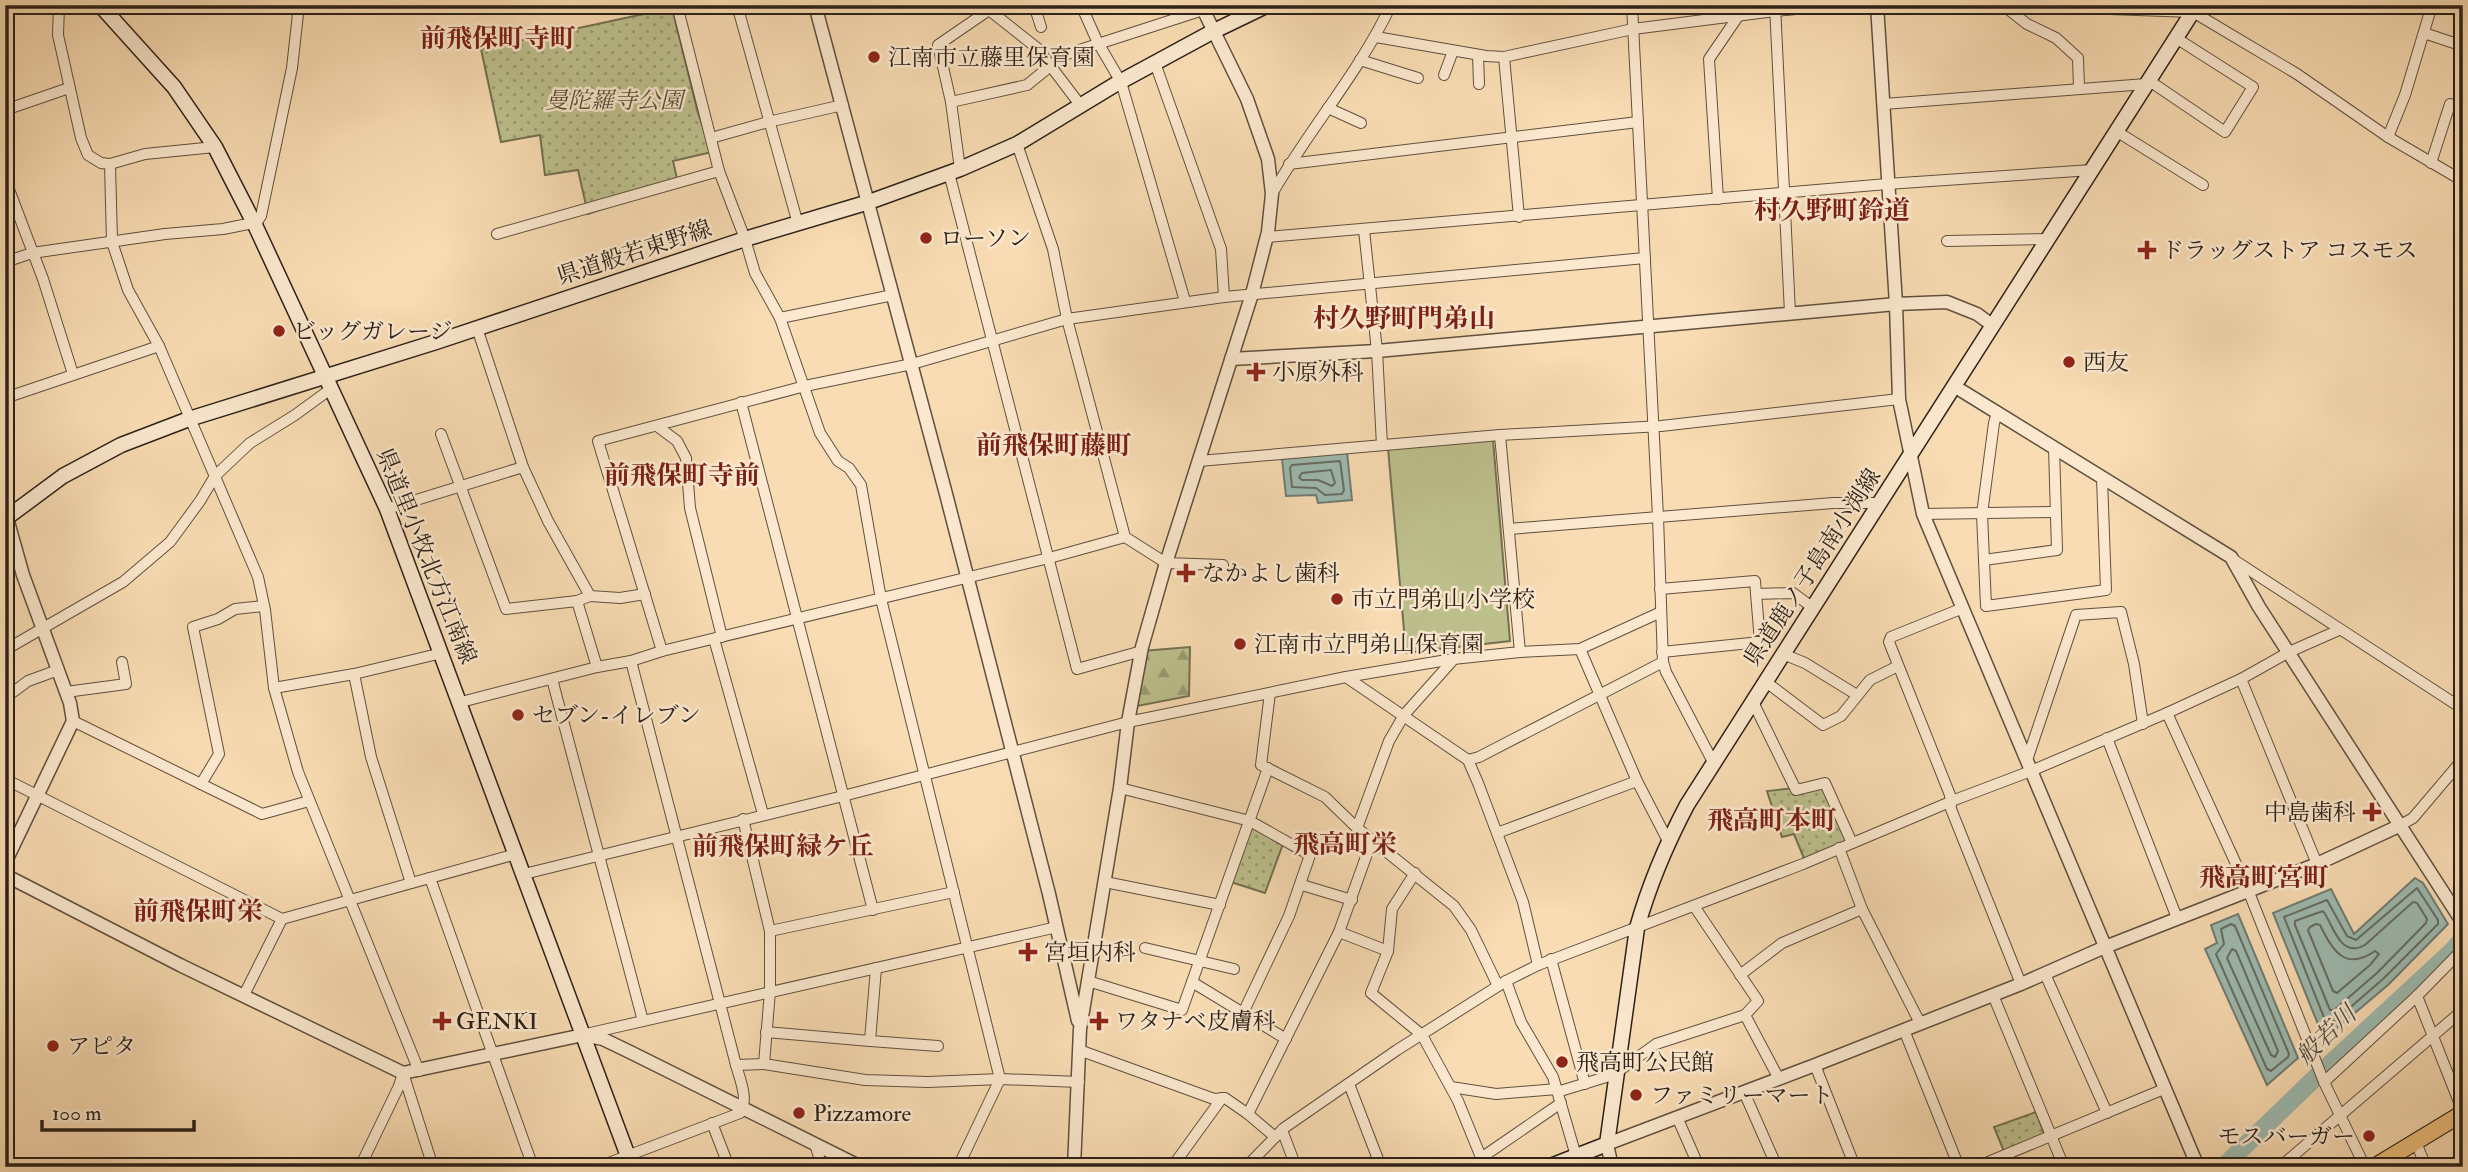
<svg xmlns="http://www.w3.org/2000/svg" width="2468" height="1172" font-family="'IM FELL Double Pica','Noto Serif JP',serif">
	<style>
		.green { fill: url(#green-dots); stroke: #747052; stroke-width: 2 }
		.forest { fill: url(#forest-firs); stroke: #747052; stroke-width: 2 }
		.pitch { fill: #bdc08d; stroke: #747052; stroke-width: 2 }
		.water { fill: #9ebbb1; stroke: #707d74; stroke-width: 2 }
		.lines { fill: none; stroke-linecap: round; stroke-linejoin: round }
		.shore { stroke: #656e64; stroke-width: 2 }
		.river { stroke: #9ebbb1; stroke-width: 18 }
		.minor-casing { stroke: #5f503f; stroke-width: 12 }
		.tertiary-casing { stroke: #5f503f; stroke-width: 15 }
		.secondary-casing { stroke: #2c2118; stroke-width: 17 }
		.primary-casing { stroke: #2c2118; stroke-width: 18 }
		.minor { stroke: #fbe8ce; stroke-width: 10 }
		.tertiary { stroke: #fbe8ce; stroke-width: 12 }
		.secondary { stroke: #fbe8ce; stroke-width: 14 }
		.primary { stroke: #ecbe7a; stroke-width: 16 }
		.poi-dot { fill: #8f2418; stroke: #fbe8ce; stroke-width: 2.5 }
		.labels { text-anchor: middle; stroke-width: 5; stroke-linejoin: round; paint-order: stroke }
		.poi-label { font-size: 23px; fill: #2c2118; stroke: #fbe8ce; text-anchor: start }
		.park-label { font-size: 23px; font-style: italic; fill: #58513b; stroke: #fbe8ce }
		.street-label { font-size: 23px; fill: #2c2118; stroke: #fbe8ce }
		.water-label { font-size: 24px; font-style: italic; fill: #4e4f46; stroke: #fbe8ce }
		.quarter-label { font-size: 26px; font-weight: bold; fill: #7a1f14; stroke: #fbe8ce }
	</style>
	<defs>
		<pattern id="green-dots" width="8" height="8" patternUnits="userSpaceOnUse" patternTransform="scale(1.75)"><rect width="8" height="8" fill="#bdc08d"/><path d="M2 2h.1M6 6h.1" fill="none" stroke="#9a9c72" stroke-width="1.8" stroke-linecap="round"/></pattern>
		<pattern id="forest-firs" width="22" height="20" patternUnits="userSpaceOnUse" patternTransform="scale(1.75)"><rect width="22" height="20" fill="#bdc08d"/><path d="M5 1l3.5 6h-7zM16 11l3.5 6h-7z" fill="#9a9c72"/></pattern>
	</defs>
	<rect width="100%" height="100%" fill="#f9dcb3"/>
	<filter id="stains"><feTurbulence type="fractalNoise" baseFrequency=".00286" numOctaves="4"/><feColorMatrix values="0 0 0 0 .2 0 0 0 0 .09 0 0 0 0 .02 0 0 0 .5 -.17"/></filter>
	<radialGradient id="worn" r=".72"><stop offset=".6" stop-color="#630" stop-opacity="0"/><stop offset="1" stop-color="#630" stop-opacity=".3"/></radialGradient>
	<g class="green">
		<path d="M 672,8 L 698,113 L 712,152 L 673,161 L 678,183 L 588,214 L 578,170 L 545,175 L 540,135 L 501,142 L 481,49 Z"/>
		<path d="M 1824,785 L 1850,841 L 1805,861 L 1794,834 L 1782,837 L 1767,791 Z"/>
		<path d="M 1251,826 L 1283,844 L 1265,893 L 1231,882 Z"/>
		<path d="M 2036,1112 L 2045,1136 L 2005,1154 L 1994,1127 Z"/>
	</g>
	<path class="forest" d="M 1190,647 L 1189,696 L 1132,707 L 1142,651 Z"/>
	<path class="pitch" d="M 1493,440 L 1510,641 L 1406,653 L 1388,448 Z"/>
	<g class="water">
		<path d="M 1347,452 L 1352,500 L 1318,503 L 1316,495 L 1286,496 L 1282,459 Z"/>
		<path d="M 2415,878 L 2423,883 L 2448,924 L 2388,985 L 2324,1039 L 2273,913 L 2331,889 L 2354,934 Z"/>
		<path d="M 2238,914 L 2298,1058 L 2267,1085 L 2205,949 L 2217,943 L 2211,925 Z"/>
	</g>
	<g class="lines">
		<g class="shore">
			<path d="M 1340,461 L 1344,490 L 1342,494 L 1325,495 L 1316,488 L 1292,487 L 1290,468 L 1292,465 Z"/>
			<path d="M 1331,470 L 1335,483 L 1332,486 L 1318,480 L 1302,480 L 1299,477 L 1302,473 Z"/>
			<path d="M 2417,888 L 2438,920 L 2438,924 L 2383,979 L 2331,1024 L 2327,1025 L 2284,917 L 2327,900 L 2347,936 L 2356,940 Z"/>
			<path d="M 2413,902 L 2417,903 L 2427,919 L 2426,923 L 2377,973 L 2334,1010 L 2330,1010 L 2295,925 L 2295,921 L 2323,911 C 2334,926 2340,959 2365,945 Z"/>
			<path d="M 2231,924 L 2235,926 L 2289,1054 L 2288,1057 L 2271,1071 L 2267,1069 L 2216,954 L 2224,944 L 2221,929 Z"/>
			<path d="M 2316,924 L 2320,925 C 2332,950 2345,972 2375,951 L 2379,954 L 2370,965 L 2337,993 L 2333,991 L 2308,930 L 2310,927 Z"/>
			<path d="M 2232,949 L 2236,951 L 2278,1051 L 2275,1057 L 2271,1055 L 2227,958 Z"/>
		</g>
		<path class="river" d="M 2223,1167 L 2318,1075 L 2453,950 L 2463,938"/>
		<defs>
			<g id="minor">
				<path d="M 59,5 L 58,35 L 81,138 L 88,155 L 101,163 L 110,164 L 112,242 L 128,290 L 159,346 L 258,577 L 265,610 L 274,688 L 298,772 L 419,1071"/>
				<path d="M 677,5 L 719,171 L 745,239 L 755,273 L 780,318 L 820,433 L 838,461 L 849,468 L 861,485 L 881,599 L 1000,1079 L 958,1167"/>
				<path d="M 737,5 L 798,224"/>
				<path d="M 1034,5 L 1041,27"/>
				<path d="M 1081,5 L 1097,41 L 1121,82 L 1185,301"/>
				<path d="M 1632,5 L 1658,517 L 1663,662 L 1666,672 L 1713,762"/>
				<path d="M 1998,5 L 2193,12 L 2297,74 L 2388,137 L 2463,181"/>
				<path d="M 1775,6 L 1790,313"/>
				<path d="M 2004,6 L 2027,24 L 2056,38 L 2078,58 L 2079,89"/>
				<path d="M 678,10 L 702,5"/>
				<path d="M 816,10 L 841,5"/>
				<path d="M 2424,33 L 2463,46"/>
				<path d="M 1376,37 L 1486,56 L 1504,57 L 1633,29 L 1775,11 L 1838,5"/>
				<path d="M 1478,55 L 1479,84"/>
				<path d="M 1504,57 L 1519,217"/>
				<path d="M 1360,60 L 1418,78"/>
				<path d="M 1155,63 L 1221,249 L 1224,297"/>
				<path d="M 1444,75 L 1453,51"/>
				<path d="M 2148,80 L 2225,132 L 2253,87 L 2176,38"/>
				<path d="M 951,102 L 1027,85 L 1064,55 L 1203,10"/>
				<path d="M 1884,104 L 2146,84"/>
				<path d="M 1328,108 L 1361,123"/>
				<path d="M 5,110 L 69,88"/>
				<path d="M 2116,131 L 2203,185"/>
				<path d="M 2388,137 L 2405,95 L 2432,5"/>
				<path d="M 711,138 L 768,122 L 843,105"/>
				<path d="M 1017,144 L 1053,249 L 1067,319 L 1125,537 L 1166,563 L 1223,565"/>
				<path d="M 2431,163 L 2450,104 L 2463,108"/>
				<path d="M 110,164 L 145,154 L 215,147"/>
				<path d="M 1289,164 L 1638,122"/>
				<path d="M 960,169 L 951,102 L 938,45 L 989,10 L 1037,48 L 1081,106"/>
				<path d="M 949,173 L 1077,669 L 1142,651"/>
				<path d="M 5,179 L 43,279 L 73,374"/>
				<path d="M 1272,194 C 1309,129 1359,73 1391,5"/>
				<path d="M 1718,199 L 1709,59 L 1739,15"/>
				<path d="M 255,225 L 261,216 L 292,68 L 299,5"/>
				<path d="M 1364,230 L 1377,351 L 1382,445"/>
				<path d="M 497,234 L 719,171"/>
				<path d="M 1266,237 L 1887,184 L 2092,170"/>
				<path d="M 1947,241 L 2048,239"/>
				<path d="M 5,262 L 32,253 L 165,234 L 223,229 L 253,223"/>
				<path d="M 780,318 L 893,295"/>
				<path d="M 477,328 L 523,467"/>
				<path d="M 5,398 L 159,346"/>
				<path d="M 741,402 L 873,910"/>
				<path d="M 1997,413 L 1994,423 L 1982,514 L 1986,606 L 2106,590 L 2102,478"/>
				<path d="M 657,426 L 677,441 L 686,458 L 690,508 L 722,637"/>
				<path d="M 441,434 L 506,609 L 577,601"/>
				<path d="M 1199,461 L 1500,435 L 1661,426 L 1899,399"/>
				<path d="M 387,509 L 523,467 L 548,521 L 590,596 L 577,601 L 597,667"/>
				<path d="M 1923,514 L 2055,512"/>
				<path d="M 1509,529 L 1833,503 L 1879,503"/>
				<path d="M 1984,560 L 2057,550 L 2054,448"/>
				<path d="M 2234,560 L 2463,709"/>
				<path d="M 1660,589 L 1755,581 L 1760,642 L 1662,652"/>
				<path d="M 1756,594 L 1793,593 L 1812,607"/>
				<path d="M 590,596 L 620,598 L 645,594"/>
				<path d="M 1963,608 L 1891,637 L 1889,642 L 1950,795 L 1951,809 L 2021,984"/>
				<path d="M 714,639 L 763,814"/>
				<path d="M 1580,649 L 1637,781 L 1668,841"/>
				<path d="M 5,650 L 123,582 L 170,542 L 200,501 L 215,476 L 250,443 L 295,415 L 332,388"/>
				<path d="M 662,651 L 598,441 L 805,386 L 912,364 L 1067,319 L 1224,297 L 1645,258"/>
				<path d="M 1520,652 L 1580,649 L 1661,612"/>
				<path d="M 1783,654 L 1805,663 L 1857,695"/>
				<path d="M 354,674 L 371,757 L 411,883"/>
				<path d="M 1346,677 L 1468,760 L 1478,783 L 1523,902 L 1538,965"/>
				<path d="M 552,679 L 643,1021"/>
				<path d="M 2241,679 L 2317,864"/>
				<path d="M 1766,682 L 1823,725 L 1841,716 L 1870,680 L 1898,666"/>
				<path d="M 274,688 L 354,674 L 442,653"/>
				<path d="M 66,692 L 126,684 L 122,662"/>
				<path d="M 1270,693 L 1261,765 L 1325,797 L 1357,828 L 1454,906 L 1471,930 L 1498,986"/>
				<path d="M 5,698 L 28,681 L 58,670"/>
				<path d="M 461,702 L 597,667 L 631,661 L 662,651 L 1053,557 L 1125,537"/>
				<path d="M 1753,702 L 1796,790 L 1825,783 L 1852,843"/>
				<path d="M 2167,713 L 2248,890 L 2324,1082 L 2365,1167"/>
				<path d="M 73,721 L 262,814 L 309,801"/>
				<path d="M 2107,738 L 2177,918"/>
				<path d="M 1468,760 L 1479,757 L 1663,662"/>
				<path d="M 2027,760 L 2076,615 L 2121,612 L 2134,664 L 2143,724"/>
				<path d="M 5,779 L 282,919 L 516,854"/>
				<path d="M 201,784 L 219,754 L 193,627 L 218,619 L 235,609 L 264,606"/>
				<path d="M 1120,788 L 1250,821 L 1310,855 L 1289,916 L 1243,1013"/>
				<path d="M 743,819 L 770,931 L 770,991 L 764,1064"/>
				<path d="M 2401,825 L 2413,818 L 2463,759"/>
				<path d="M 1357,828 L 1389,741 L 1404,715 L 1453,660"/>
				<path d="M 1497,833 L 1637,781"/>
				<path d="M 1839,848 L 1862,909 L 1920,1023"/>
				<path d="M 1415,873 L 1392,909 L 1388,951 L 1371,993 L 1422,1035 L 1458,1101 L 1485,1167"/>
				<path d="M 524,874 L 843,796 L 1128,722 L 1346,677 L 1453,659 L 1520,652 L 1500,435"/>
				<path d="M 430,878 L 533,1167"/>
				<path d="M 1105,882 L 1220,905"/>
				<path d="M 1302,885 L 1352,900"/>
				<path d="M 1694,906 L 1758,1001 L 1745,1015 L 1779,1079"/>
				<path d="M 770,931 L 954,892"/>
				<path d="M 1339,932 L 1388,951"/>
				<path d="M 1145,948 L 1234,969"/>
				<path d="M 1551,959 L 1585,1084"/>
				<path d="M 2045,974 L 2107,1113"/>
				<path d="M 1740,975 L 1782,943 L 1862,909"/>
				<path d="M 1088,981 L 1182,1010 L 1268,768"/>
				<path d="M 1506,981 L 1521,1022 L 1553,1077 L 1576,1156"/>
				<path d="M 1192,982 L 1286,1039"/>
				<path d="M 244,995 L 282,919"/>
				<path d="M 1993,995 L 2064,1167"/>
				<path d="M 2417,996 L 2463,1112"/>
				<path d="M 1904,1030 L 1959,1167"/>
				<path d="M 766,1032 L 870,1041 L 876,968"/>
				<path d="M 586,1034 L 1057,927"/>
				<path d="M 870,1041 L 938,1046"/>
				<path d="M 1079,1050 L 1214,1099 L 1225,1098 L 1248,1114"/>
				<path d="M 736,1065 L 764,1064 L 865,1080 L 928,1082 L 1000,1079 L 1079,1082"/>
				<path d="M 1815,1065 L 1855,1167"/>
				<path d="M 403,1073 L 433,1167"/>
				<path d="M 1616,1073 L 1656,1044 L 1745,1015"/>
				<path d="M 2324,1082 L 2417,996 L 2463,949"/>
				<path d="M 1349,1084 L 1381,1167"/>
				<path d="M 1451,1087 L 1496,1094 L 1557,1089"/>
				<path d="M 1557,1092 L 1616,1074"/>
				<path d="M 1744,1092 L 1777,1167"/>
				<path d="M 1677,1117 L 1699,1167"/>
				<path d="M 712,1123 L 729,1167"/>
				<path d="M 1282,1130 L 1296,1167"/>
				<path d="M 1275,1137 L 1248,1114 L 1339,932 L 1372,840"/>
				<path d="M 815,1144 L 822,1167"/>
				<path d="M 2417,1145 L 2426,1167"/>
				<path d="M 1481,1158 L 1561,1103"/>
				<path d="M 360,1167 L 399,1086 L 403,1073"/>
				<path d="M 598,1167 L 740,1113 C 749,1099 740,1080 736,1065 L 631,661"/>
				<path d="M 1172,1167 L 1222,1098"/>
				<path d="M 1246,1167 L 1284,1128 L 1397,1050 L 1506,981 L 1538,965 L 1803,864 L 1957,799 L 2031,771 L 2167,713 L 2241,679 L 2289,652 L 2339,630"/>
				<path d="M 1976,1167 L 2164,1089"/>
				<path d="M 2280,1167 L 2463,1010"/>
			</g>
			<g id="tertiary">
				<path d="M 815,5 L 946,494 L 1049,894 L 1078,1021"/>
				<path d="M 1877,5 L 1896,304 L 1899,399 L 1923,514 L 2198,1167"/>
				<path d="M 1231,359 L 1377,351 L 1896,304 L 1947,302 L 1977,314 L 1992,325"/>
				<path d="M 1954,386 L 2231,557 L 2259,607 L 2463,923"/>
				<path d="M 5,511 L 23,575 L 70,703 L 73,721 L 5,863"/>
				<path d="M 5,875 L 180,965 L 403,1073 L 583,1035 L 603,1039 L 632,1053 L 861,1167"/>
				<path d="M 1074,1167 L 1080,1029 L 1120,788 L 1128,722 L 1142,647 L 1166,563 L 1252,294 L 1268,232 L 1272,194 L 1268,159 L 1247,99 L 1201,5"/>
				<path d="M 1612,1167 L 1607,1144 L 1815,1065 L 2021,984 L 2105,947 L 2317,864 L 2401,825"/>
			</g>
			<g id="secondary">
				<path d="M 100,5 L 174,87 L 215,147 L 255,225 L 387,509 L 632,1167"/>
				<path d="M 5,519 L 63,476 L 121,445 L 189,419 L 436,342 L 745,239 L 869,202 L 960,169 L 1017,144 L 1116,84 L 1212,32 L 1268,5"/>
				<path d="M 1548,1167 L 1607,1144 L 1637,928 C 1649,885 1666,845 1687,805 L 2197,5"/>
			</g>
			<path id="primary" d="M 2374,1167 L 2463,1113"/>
		</defs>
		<use href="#minor" class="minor-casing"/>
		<use href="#tertiary" class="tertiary-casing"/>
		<use href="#secondary" class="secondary-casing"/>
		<use href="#primary" class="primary-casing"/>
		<use href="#minor" class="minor"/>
		<use href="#tertiary" class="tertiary"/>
		<use href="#secondary" class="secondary"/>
		<use href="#primary" class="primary"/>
	</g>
	<g class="poi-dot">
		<circle cx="874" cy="57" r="7"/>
		<circle cx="926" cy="238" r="7"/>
		<path d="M2143.5 239.5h7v7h7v7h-7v7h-7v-7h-7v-7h7z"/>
		<circle cx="279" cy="331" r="7"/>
		<circle cx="2069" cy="362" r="7"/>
		<path d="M1252.5 361.5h7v7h7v7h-7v7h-7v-7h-7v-7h7z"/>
		<path d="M1182.5 562.5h7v7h7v7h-7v7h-7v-7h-7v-7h7z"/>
		<circle cx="1337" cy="599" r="7"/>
		<circle cx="1240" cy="644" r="7"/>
		<circle cx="518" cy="715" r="7"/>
		<path d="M2368.5 801.5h7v7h7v7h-7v7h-7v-7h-7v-7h7z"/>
		<path d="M1024.5 941.5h7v7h7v7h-7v7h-7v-7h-7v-7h7z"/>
		<path d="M438.5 1010.5h7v7h7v7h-7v7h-7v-7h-7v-7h7z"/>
		<path d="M1095.5 1010.5h7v7h7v7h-7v7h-7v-7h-7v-7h7z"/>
		<circle cx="53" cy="1046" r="7"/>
		<circle cx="1562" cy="1062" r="7"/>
		<circle cx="1636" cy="1095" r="7"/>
		<circle cx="799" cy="1113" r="7"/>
		<circle cx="2369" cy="1136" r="7"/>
	</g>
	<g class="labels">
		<g class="poi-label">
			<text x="888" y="65">江南市立藤里保育園</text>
			<text x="940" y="246">ローソン</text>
			<text x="2161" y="258">ドラッグストア コスモス</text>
			<text x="293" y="339">ビッグガレージ</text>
			<text x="2083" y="370">西友</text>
			<text x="1272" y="380">小原外科</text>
			<text x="1202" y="581">なかよし歯科</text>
			<text x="1351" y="607">市立門弟山小学校</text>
			<text x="1254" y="652">江南市立門弟山保育園</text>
			<text x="532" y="723">セブン-イレブン</text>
			<text x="2356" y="820" text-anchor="end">中島歯科</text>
			<text x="1044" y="960">宮垣内科</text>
			<text x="456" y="1029">GENKI</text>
			<text x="1115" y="1029">ワタナベ皮膚科</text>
			<text x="67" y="1054">アピタ</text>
			<text x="1576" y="1070">飛高町公民館</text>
			<text x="1650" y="1103">ファミリーマート</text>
			<text x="813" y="1121">Pizzamore</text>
			<text x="2355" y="1144" text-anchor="end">モスバーガー</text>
		</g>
		<g class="park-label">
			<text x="614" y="108">曼陀羅寺公園</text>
		</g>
		<g class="street-label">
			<text transform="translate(634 252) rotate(-18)" y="8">県道般若東野線</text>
			<text transform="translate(427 556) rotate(68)" y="8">県道里小牧北方江南線</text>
			<text transform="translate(1812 567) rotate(-57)" y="8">県道鹿ノ子島南小渕線</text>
		</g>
		<g class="water-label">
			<text transform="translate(2326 1035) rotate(-44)" y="8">般若川</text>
		</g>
		<g class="quarter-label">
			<text x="498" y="47">前飛保町寺町</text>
			<text x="1832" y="219">村久野町鈴道</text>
			<text x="1404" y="327">村久野町門弟山</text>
			<text x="1054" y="454">前飛保町藤町</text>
			<text x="682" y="484">前飛保町寺前</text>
			<text x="1772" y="829">飛高町本町</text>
			<text x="1345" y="853">飛高町栄</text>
			<text x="783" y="855">前飛保町緑ケ丘</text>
			<text x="2264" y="886">飛高町宮町</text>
			<text x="198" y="920">前飛保町栄</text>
		</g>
	</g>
	<rect width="2468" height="1172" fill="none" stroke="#f9dcb3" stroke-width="28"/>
	<rect x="7" y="7" width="2454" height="1158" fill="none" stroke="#2c2118" stroke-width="3.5"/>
	<rect x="14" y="14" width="2440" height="1144" fill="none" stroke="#2c2118" stroke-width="2"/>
	<path d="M42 1120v10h152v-10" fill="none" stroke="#2c2118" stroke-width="3.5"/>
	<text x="52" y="1120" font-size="21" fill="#2c2118" stroke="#fbe8ce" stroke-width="5" paint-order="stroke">100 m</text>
	<rect width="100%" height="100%" filter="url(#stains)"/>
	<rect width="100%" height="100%" fill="url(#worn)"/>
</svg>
